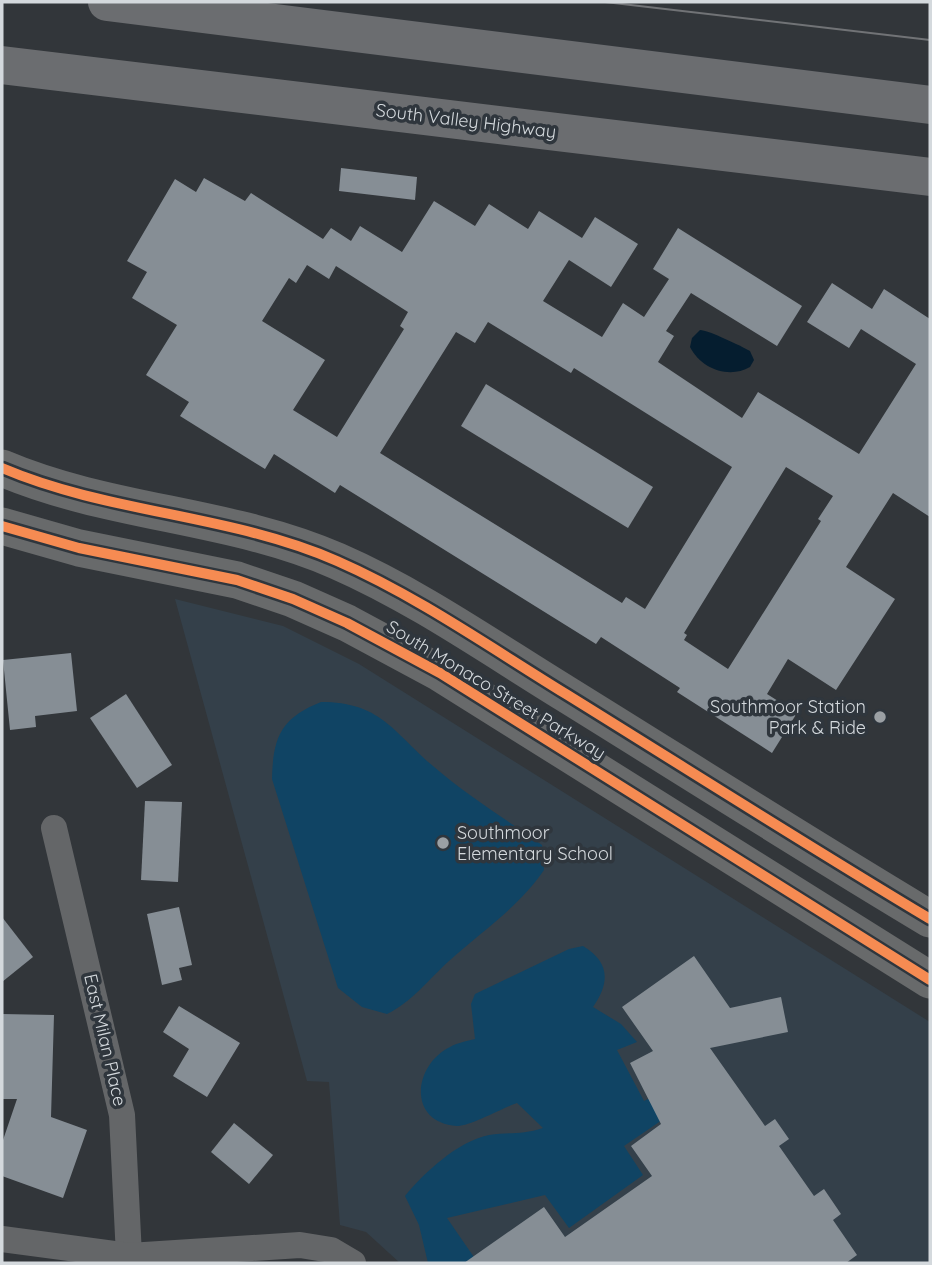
<svg xmlns="http://www.w3.org/2000/svg" width="932" height="1265" font-family="Quicksand,sans-serif">
	<style>
		.built { fill: #34404a }
		.green { fill: #104464 }
		.water { fill: #051d2f }
		.building { fill: #868e95; fill-rule: evenodd }
		.lines { fill: none; stroke-linecap: round; stroke-linejoin: round }
		.street { stroke: #646668; stroke-width: 26 }
		.secondary { stroke: #686a6b; stroke-width: 37 }
		.highway { stroke: #6b6d70; stroke-width: 38 }
		.tram { stroke: #717376; stroke-width: 2 }
		.cycleway-casing { stroke: #2f363d; stroke-width: 15 }
		.cycleway { stroke: #f68b52; stroke-width: 10 }
		.poi-dot { fill: #9ba0a4; stroke: #2f363d; stroke-width: 2.5 }
		.labels { text-anchor: middle; stroke-width: 7; stroke-linejoin: round; paint-order: stroke }
		.street-label { font-size: 18px; fill: #d4d9dd; stroke: #2f363d }
		.poi-label { font-size: 18px; fill: #d4d9dd; stroke: #2f363d; text-anchor: end }
	</style>
	<rect width="100%" height="100%" fill="#32363a"/>
	<path class="built" d="M 175,599 L 283,626 L 359,664 L 930,1022 L 930,1263 L 400,1263 L 366,1232 L 340,1225 L 329,1082 L 307,1081 Z"/>
	<g class="green">
		<path d="M 321,702 C 381,702 393,732 433,766 C 466,795 506,819 542,845 L 544,870 C 518,908 482,931 449,961 C 428,980 412,1002 387,1014 L 362,1007 L 338,988 L 272,779 C 273,737 281,718 321,702 Z"/>
		<path d="M 583,946 C 610,962 610,983 593,1007 L 621,1024 L 637,1042 L 617,1050 L 644,1101 L 715,1064 L 725,1077 L 624,1146 L 643,1175 L 569,1228 L 545,1195 L 447,1218 L 478,1263 L 428,1263 L 419,1225 L 405,1196 C 424,1173 458,1141 489,1135 C 508,1132 522,1135 543,1128 L 517,1103 C 503,1108 468,1127 457,1126 C 407,1123 413,1065 450,1047 C 457,1043 467,1041 475,1039 L 471,1004 L 475,994 L 569,949 Z"/>
	</g>
	<path class="water" d="M 700,330 C 708,330 741,346 750,351 L 754,360 L 750,367 C 729,379 701,369 690,347 L 692,338 Z"/>
	<g class="building">
		<path d="M 341,168 L 417,177 L 415,200 L 339,191 Z"/>
		<path d="M 204,178 L 245,201 L 251,193 L 323,239 L 331,228 L 351,241 L 360,226 L 402,252 L 434,201 L 475,226 L 489,204 L 528,229 L 539,211 L 582,238 L 595,217 L 638,244 L 611,287 L 569,260 L 543,301 L 602,337 L 623,303 L 644,317 L 669,279 L 653,269 L 678,228 L 802,306 L 777,346 L 691,293 L 666,331 L 674,336 L 658,362 L 742,418 L 758,392 L 859,454 L 916,364 L 861,329 L 849,348 L 807,322 L 832,283 L 872,309 L 884,289 L 930,319 L 930,517 L 893,493 L 846,567 L 895,599 L 836,690 L 788,659 L 767,694 L 797,713 L 772,753 L 677,692 L 680,688 L 601,637 L 596,644 L 340,485 L 335,493 L 274,454 L 265,469 L 180,416 L 189,402 L 146,375 L 177,325 L 132,298 L 147,272 L 127,261 L 175,179 L 196,192 ZM 307,265 L 329,279 L 336,266 L 408,312 L 400,326 L 404,329 L 337,437 L 293,410 L 325,360 L 262,321 L 289,278 L 296,283 ZM 488,322 L 571,373 L 574,368 L 732,467 L 645,609 L 626,597 L 622,603 L 380,453 L 456,332 L 475,343 ZM 786,467 L 833,496 L 818,519 L 821,521 L 728,669 L 684,640 L 687,635 L 684,633 Z"/>
		<path d="M 486,384 L 653,487 L 628,528 L 461,426 Z"/>
		<path d="M 71,653 L 77,711 L 35,716 L 36,727 L 10,730 L 3,660 Z"/>
		<path d="M 126,694 L 172,765 L 137,788 L 90,718 Z"/>
		<path d="M 145,801 L 182,802 L 178,882 L 141,880 Z"/>
		<path d="M 179,907 L 192,965 L 179,968 L 182,980 L 162,985 L 147,914 Z"/>
		<path d="M 2,917 L 33,957 L 2,982 Z"/>
		<path d="M 694,956 L 730,1008 L 781,997 L 788,1032 L 710,1048 L 765,1126 L 775,1119 L 789,1139 L 779,1146 L 814,1196 L 824,1189 L 841,1214 L 833,1220 L 857,1255 L 846,1263 L 464,1263 L 544,1207 L 565,1237 L 652,1176 L 631,1146 L 661,1124 L 630,1063 L 653,1051 L 622,1007 Z"/>
		<path d="M 179,1006 L 240,1043 L 207,1097 L 173,1076 L 189,1049 L 163,1032 Z"/>
		<path d="M 2,1014 L 54,1015 L 51,1117 L 87,1130 L 63,1198 L 2,1176 L 2,1143 L 17,1099 L 2,1099 Z"/>
		<path d="M 234,1123 L 273,1155 L 249,1184 L 211,1152 Z"/>
	</g>
	<g class="lines">
		<g class="street">
			<path d="M 54,828 L 122,1115 L 129,1256"/>
			<path d="M 2,1239 L 129,1256 L 300,1245 L 331,1250 L 353,1263"/>
		</g>
		<g class="secondary">
			<path d="M 2,468 C 110,514 230,514 337,561 C 417,596 491,648 566,694 C 687,769 808,846 930,919"/>
			<path d="M 2,526 L 79,548 L 237,580 L 293,599 L 347,623 L 440,673 L 930,980"/>
		</g>
		<g class="highway">
			<path d="M 107,2 L 930,105"/>
			<path d="M 2,65 L 930,177"/>
		</g>
		<path class="tram" d="M 605,2 L 930,40"/>
		<defs>
			<g id="cycleway">
				<path d="M 2,468 C 110,514 230,514 337,561 C 417,596 491,648 566,694 C 687,769 808,846 930,919"/>
				<path d="M 2,526 L 79,548 L 237,580 L 293,599 L 347,623 L 440,673 L 930,980"/>
			</g>
		</defs>
		<use href="#cycleway" class="cycleway-casing"/>
		<use href="#cycleway" class="cycleway"/>
	</g>
	<g class="poi-dot">
		<circle cx="880" cy="717" r="7"/>
		<circle cx="443" cy="843" r="7"/>
	</g>
	<g class="labels">
		<g class="street-label">
			<text transform="translate(466 121) rotate(7)" y="6">South Valley Highway</text>
			<text transform="translate(496 690) rotate(31)" y="6">South Monaco Street Parkway</text>
			<text transform="translate(105 1040) rotate(77)" y="6">East Milan Place</text>
		</g>
		<g class="poi-label">
			<text x="866" y="713">Southmoor Station<tspan x="866" dy="21">Park &amp; Ride</tspan></text>
			<text x="457" y="839" text-anchor="start">Southmoor<tspan x="457" dy="21">Elementary School</tspan></text>
		</g>
	</g>
	<rect width="932" height="1265" fill="none" stroke="#d4d9dd" stroke-width="7"/>
</svg>
